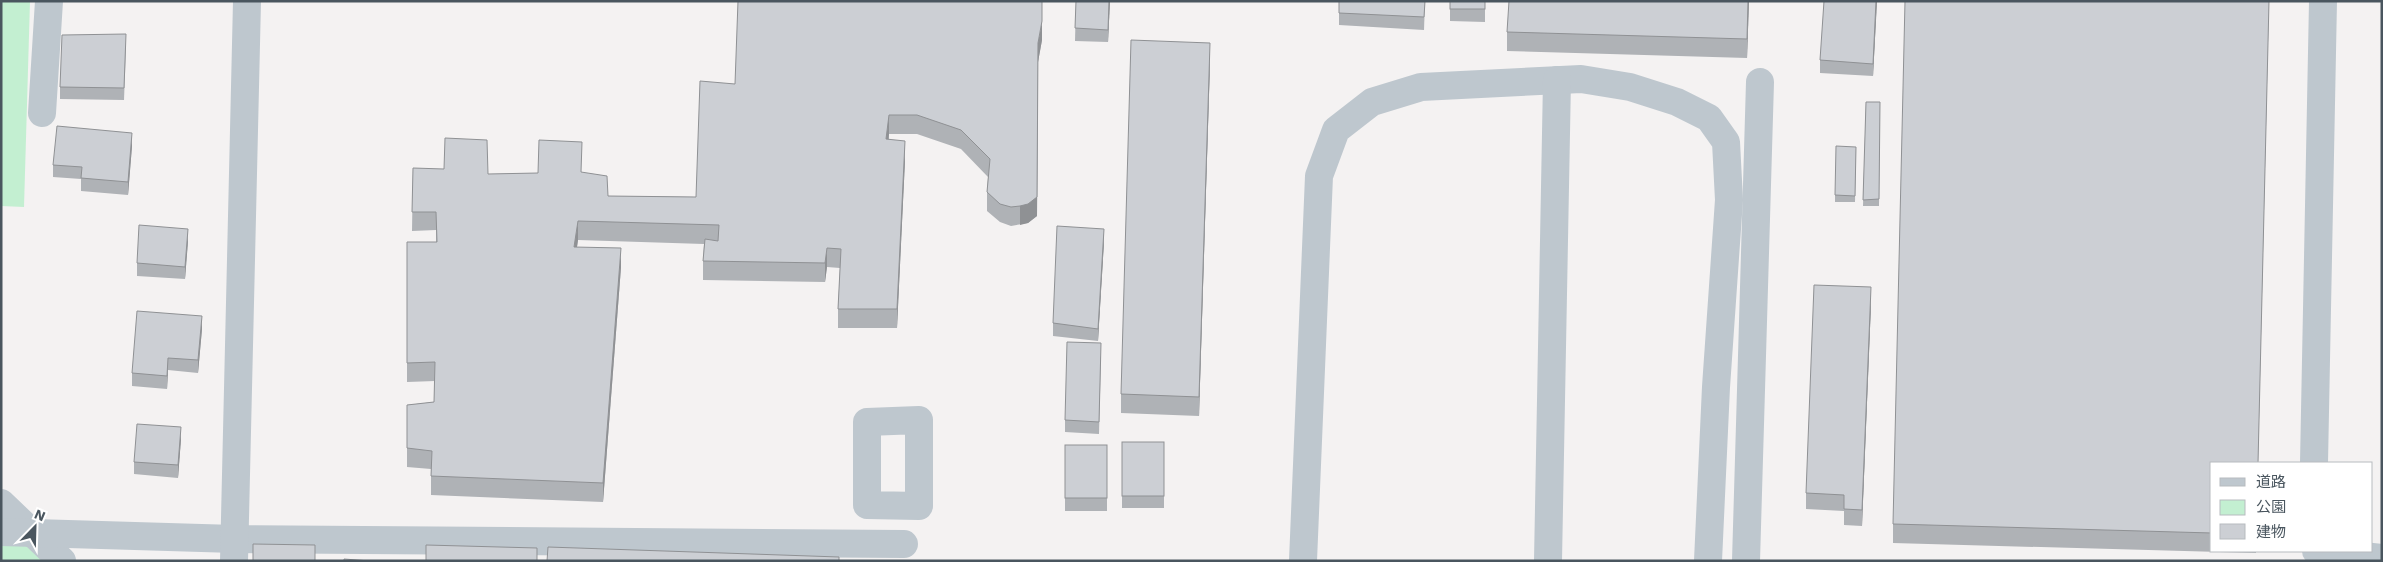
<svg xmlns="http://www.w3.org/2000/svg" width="2383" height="562" font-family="'Work Sans','Noto Sans JP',sans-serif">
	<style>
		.green { fill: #c3efd1 }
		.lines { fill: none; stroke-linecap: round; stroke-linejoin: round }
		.minor { stroke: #bec7ce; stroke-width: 28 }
		.wall { fill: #afb2b6 }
		.shaded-wall { fill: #8f9194 }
		.building { fill: #cccfd4; stroke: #8f9194 }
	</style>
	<rect width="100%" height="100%" fill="#f4f2f2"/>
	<g class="green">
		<path d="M 1,1 L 30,1 L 24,207 L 1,206 Z"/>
		<path d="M 1,518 L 46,561 L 1,561 Z"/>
	</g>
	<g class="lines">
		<g class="minor">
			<path d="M 42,113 L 49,1"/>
			<path d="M 919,420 L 919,506 L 867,505 L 867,422 Z"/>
			<path d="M 2314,463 L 2323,1"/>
			<path d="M 1,503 L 62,561"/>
			<path d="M 1,532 L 235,539 L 904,544"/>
			<path d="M 2316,551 L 2382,558"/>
			<path d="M 234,561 L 247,1"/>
			<path d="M 1303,561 L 1319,176 L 1336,130 L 1372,102 L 1421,87 L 1581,79 L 1630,87 L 1677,102 L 1709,118 L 1726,142 L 1729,200 L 1716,387 L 1708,561"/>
			<path d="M 1548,561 L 1557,80"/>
			<path d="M 1746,561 L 1760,82"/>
		</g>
	</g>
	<g class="wall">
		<path d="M 1076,1 L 1110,1 L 1108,42 L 1075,41 Z"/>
		<path d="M 1339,1 L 1425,1 L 1424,30 L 1339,25 Z"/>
		<path d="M 1450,1 L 1485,1 L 1485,22 L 1450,21 Z"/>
		<path d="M 1749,1 L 1747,58 L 1507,51 L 1507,32 Z"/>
		<path d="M 1877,1 L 1873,76 L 1820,73 L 1820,60 Z"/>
		<path d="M 2269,1 L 2258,463 L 2212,463 L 2212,551 L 2256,551 L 2256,553 L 1893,543 L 1893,524 Z"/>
		<path d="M 1042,40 L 1038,62 L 1037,216 L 1028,223 L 1011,226 L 1000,222 L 987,211 L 987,192 L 988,177 L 961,149 L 917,134 L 889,134 L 889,139 L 905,160 L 897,328 L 838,328 L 838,309 L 840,268 L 827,267 L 825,282 L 703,280 L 703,261 L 704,244 L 578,240 L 577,247 L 621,267 L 603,502 L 431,495 L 431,469 L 407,467 L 407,405 L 434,402 L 435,381 L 407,382 L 407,242 L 436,242 L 436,230 L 412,231 L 413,168 L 488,174 L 582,173 L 608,196 L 696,197 L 735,84 Z"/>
		<path d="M 126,46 L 124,100 L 60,99 L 60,87 Z"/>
		<path d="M 1210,62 L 1199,416 L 1121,413 L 1121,394 Z"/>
		<path d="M 1866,102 L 1880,102 L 1879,206 L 1863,206 Z"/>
		<path d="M 132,146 L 128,195 L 81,191 L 81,179 L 53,177 L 53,165 Z"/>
		<path d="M 1856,147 L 1855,202 L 1835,202 L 1835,195 Z"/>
		<path d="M 188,241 L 185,279 L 137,276 L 137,263 Z"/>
		<path d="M 1104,242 L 1098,341 L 1053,336 L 1053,323 Z"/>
		<path d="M 1871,304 L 1862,526 L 1844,525 L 1844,511 L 1806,509 L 1806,493 Z"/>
		<path d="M 202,329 L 198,373 L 168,370 L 167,389 L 132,386 L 132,373 Z"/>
		<path d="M 1101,356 L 1099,434 L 1065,432 L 1065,420 Z"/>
		<path d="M 181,439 L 178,478 L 134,474 L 134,462 Z"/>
		<rect x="1122" y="442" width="42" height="66"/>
		<rect x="1065" y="445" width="42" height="66"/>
	</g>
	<g class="shaded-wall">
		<path d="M 1109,1 L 1110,1 L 1108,42 L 1108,30 Z"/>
		<path d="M 1748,1 L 1749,1 L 1747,58 L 1747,39 Z"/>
		<path d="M 1876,1 L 1877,1 L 1873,76 L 1873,64 Z"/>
		<path d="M 1042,21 L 1042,40 L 1038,62 L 1037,216 L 1028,223 L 1020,225 L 1020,206 L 1038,43 Z"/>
		<path d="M 1210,43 L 1210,62 L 1199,416 L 1199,397 Z"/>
		<path d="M 889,115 L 889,134 L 886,158 L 886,139 Z"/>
		<path d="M 132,133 L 132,146 L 128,195 L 128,182 Z"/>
		<path d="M 905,141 L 905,160 L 897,328 L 897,309 Z"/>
		<path d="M 578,221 L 578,240 L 574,266 L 574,247 Z"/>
		<path d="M 188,229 L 188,241 L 185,279 L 185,267 Z"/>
		<path d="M 1104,229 L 1104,242 L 1098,341 L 1098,329 Z"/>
		<path d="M 621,248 L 621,267 L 603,502 L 603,483 Z"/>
		<path d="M 827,248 L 827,267 L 825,282 L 825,263 Z"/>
		<path d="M 1871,287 L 1871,304 L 1862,526 L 1862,510 Z"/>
		<path d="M 202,316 L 202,329 L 198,373 L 198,360 Z"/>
		<path d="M 168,358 L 168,370 L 167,389 L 167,376 Z"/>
		<path d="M 181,427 L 181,439 L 178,478 L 178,465 Z"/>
	</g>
	<g class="building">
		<path d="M 738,1 L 1042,1 L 1042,21 L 1038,43 L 1037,197 L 1028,204 L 1020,206 L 1011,207 L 1000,204 L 987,192 L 990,159 L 961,130 L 917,115 L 889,115 L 886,139 L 905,141 L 897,309 L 838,309 L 841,249 L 827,248 L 825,263 L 703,261 L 705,239 L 718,241 L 719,225 L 578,221 L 574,247 L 621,248 L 603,483 L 431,476 L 432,451 L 407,448 L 407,405 L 434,402 L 435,362 L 407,363 L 407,242 L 437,242 L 436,212 L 412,212 L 413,168 L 444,169 L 445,138 L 487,140 L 488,174 L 538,173 L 539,140 L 582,142 L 581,172 L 607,176 L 608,196 L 696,197 L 700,81 L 735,84 Z"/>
		<path d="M 1076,1 L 1109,1 L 1108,30 L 1075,28 Z"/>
		<path d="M 1339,1 L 1425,1 L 1424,17 L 1339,13 Z"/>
		<rect x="1450" y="1" width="35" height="8"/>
		<path d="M 1509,1 L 1748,1 L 1747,39 L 1507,32 Z"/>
		<path d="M 1824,1 L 1876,1 L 1873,64 L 1820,60 Z"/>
		<path d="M 1905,1 L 2269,1 L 2258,463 L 2212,463 L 2212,533 L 1893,524 Z"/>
		<path d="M 126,34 L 124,88 L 60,87 L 62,35 Z"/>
		<path d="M 1131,40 L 1210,43 L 1199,397 L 1121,394 Z"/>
		<path d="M 1866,102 L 1880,102 L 1879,199 L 1863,200 Z"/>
		<path d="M 57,126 L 132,133 L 128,182 L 81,178 L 82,167 L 53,165 Z"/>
		<path d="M 1836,146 L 1856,147 L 1855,196 L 1835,195 Z"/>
		<path d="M 139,225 L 188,229 L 185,267 L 137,263 Z"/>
		<path d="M 1057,226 L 1104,229 L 1098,329 L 1053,323 Z"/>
		<path d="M 1814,285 L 1871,287 L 1862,510 L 1844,509 L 1844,495 L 1806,493 Z"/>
		<path d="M 137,311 L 202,316 L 198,360 L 168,358 L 167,376 L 132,373 Z"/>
		<path d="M 1067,342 L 1101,343 L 1099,422 L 1065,420 Z"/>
		<path d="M 137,424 L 181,427 L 178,465 L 134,462 Z"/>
		<rect x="1122" y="442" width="42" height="54"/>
		<rect x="1065" y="445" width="42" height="53"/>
		<path d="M 253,544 L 315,545 L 315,561 L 253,561 Z"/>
		<path d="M 426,545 L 537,548 L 537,561 L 426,561 Z"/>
		<path d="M 548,547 L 839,557 L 839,561 L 547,561 Z"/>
		<path d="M 344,559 L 370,561 L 344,561 Z"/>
	</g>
	<rect width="2383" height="562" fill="none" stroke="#4a565f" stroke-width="5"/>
	<rect x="2210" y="462" width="162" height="90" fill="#ffffff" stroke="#b7bbbf"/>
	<rect x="2220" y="478" width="25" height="8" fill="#bec7ce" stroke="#b7bbbf"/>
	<text x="2256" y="487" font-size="15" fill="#4a565f">道路</text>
	<rect x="2220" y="500" width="25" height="15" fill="#c3efd1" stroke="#b7bbbf"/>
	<text x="2256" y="512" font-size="15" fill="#4a565f">公園</text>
	<rect x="2220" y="524" width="25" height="15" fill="#cccfd4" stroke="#b7bbbf"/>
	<text x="2256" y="537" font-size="15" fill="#4a565f">建物</text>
	<g transform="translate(35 527) rotate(23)" stroke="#ffffff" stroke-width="4" paint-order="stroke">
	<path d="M0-4L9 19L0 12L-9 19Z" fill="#4a565f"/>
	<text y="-8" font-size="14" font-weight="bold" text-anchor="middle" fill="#4a565f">N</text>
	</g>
</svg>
